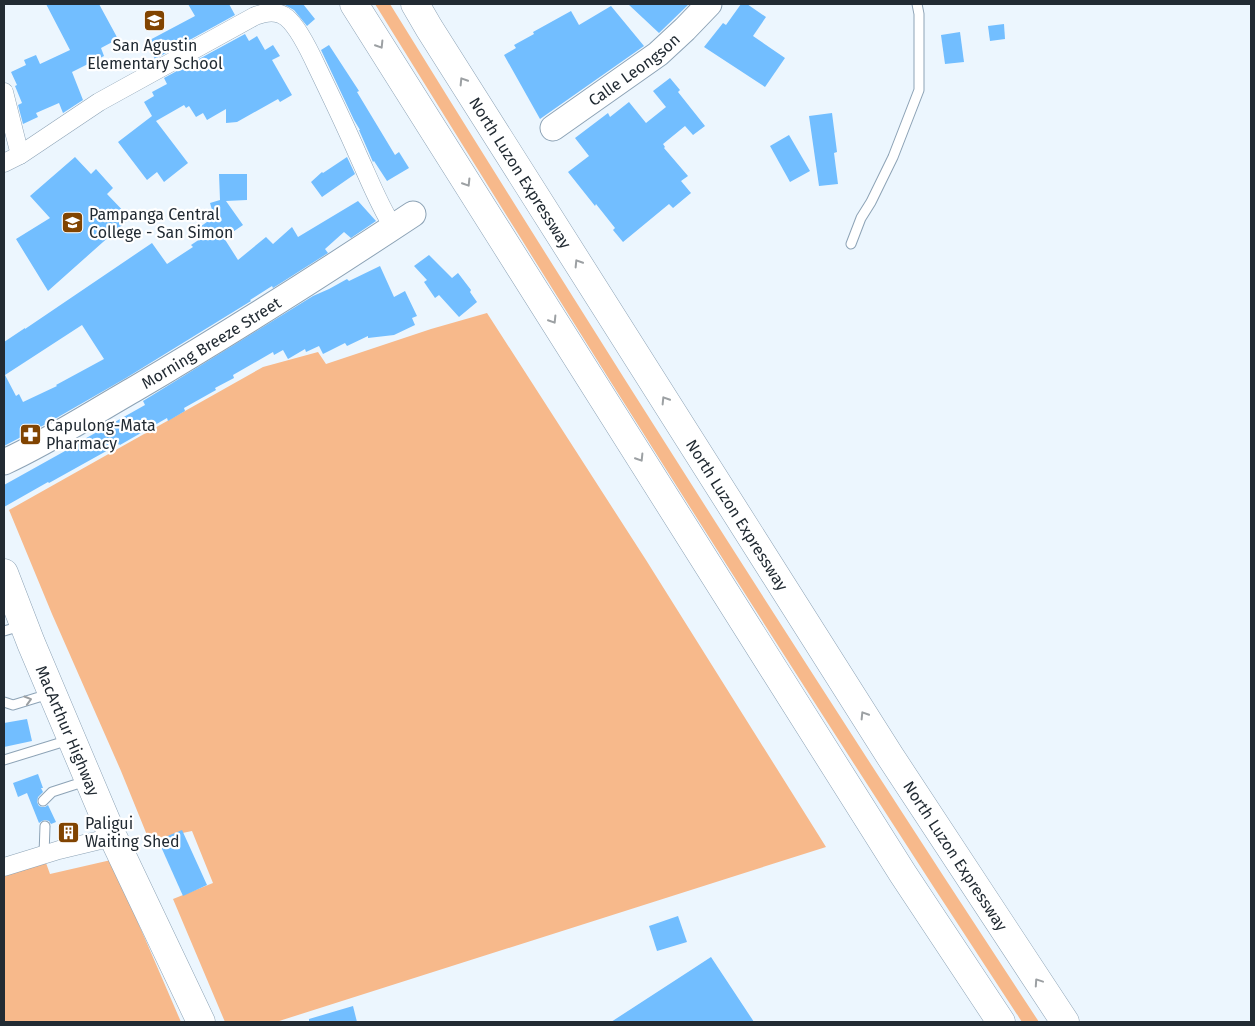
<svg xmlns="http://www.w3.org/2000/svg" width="1255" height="1026" font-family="'Fira Sans',sans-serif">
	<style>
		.green { fill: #f7b98b }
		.building { fill: #72beff; fill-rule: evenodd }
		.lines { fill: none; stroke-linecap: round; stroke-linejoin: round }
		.service-casing { stroke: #8da3b6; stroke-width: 11 }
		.minor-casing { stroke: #8da3b6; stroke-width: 19 }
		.secondary-casing { stroke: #8da3b6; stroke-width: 27 }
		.trunk-casing { stroke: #8da3b6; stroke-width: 29 }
		.motorway-casing { stroke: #8da3b6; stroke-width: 29 }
		.service { stroke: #fff; stroke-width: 9 }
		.minor { stroke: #fff; stroke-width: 18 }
		.secondary { stroke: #fff; stroke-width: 25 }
		.trunk { stroke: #fff; stroke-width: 28 }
		.motorway { stroke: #fff; stroke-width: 28 }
		.oneway { stroke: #9ca0a3 }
		.labels { text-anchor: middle; stroke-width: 4.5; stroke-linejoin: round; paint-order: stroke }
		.poi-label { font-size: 16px; fill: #222b33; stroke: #fff; text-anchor: start }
		.street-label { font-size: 16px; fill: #222b33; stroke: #fff }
	</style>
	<rect width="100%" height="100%" fill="#ecf6fe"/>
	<g class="green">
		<path d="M 375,4 L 390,4 C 602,346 818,686 1039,1022 L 1022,1022 C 801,686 587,346 375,4 Z"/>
		<path d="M 487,313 L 646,560 L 826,847 L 276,1022 L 225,1022 L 173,899 L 213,883 L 192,831 L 149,840 L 121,771 L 52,614 L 9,510 L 263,367 L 318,352 L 326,364 L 431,329 Z"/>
		<path d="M 111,860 L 181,1022 L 4,1022 L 4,876 L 46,863 L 50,874 Z"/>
	</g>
	<g class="building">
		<path d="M 46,4 L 99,4 L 118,39 L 101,48 L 104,56 L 72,72 L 83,100 L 63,113 L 59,103 L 36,113 L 38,117 L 23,124 L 18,105 L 22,103 L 15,86 L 17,85 L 11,72 L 26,65 L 24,60 L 36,55 L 40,64 L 70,50 Z"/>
		<path d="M 188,4 L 229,4 L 235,15 L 155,59 L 146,42 L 195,16 Z"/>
		<path d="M 283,4 L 303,4 L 315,19 L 307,26 L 294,10 Z"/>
		<path d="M 628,4 L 689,4 L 659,33 Z"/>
		<path d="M 741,4 L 747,4 L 766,17 L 753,36 L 785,58 L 765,87 L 704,47 L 723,23 L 726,25 Z"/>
		<path d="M 611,6 L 644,46 L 540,119 L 504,55 L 516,48 L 514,45 L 534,34 L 533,32 L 571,11 L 579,25 Z"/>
		<path d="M 1004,24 L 1005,39 L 990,41 L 988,26 Z"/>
		<path d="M 960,32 L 964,62 L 945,64 L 941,35 Z"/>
		<path d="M 245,34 L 249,41 L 257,36 L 265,50 L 273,45 L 280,56 L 272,60 L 292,95 L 280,102 L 278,99 L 237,122 L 226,123 L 226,109 L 207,120 L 203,113 L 196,117 L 189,106 L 186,108 L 184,105 L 156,121 L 188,163 L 164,182 L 157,172 L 147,180 L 118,142 L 152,116 L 144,102 L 154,96 L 152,92 L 167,84 L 164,78 Z"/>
		<path d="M 329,45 L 359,91 L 357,92 L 395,155 L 399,152 L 409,168 L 387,181 L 374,161 L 373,162 L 359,130 L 360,130 L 354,120 L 321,50 Z"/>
		<path d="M 670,78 L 680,90 L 678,92 L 705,126 L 693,135 L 685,126 L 663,144 L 665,147 L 664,148 L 688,176 L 681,181 L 691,193 L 673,208 L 669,204 L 623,242 L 613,230 L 615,228 L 596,204 L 595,206 L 568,172 L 589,156 L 575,138 L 608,113 L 610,117 L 629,102 L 646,123 L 666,107 L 653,91 Z"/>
		<path d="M 832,113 L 837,152 L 834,153 L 838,184 L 819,186 L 809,116 Z"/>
		<path d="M 789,135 L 810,171 L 790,182 L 770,146 Z"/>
		<path d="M 75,157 L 91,174 L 96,169 L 113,188 L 107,194 L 130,218 L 48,291 L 16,239 L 50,218 L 30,196 Z"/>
		<path d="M 347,157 L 355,174 L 322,197 L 311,182 L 322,172 L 323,173 Z"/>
		<path d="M 219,174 L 247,174 L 247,200 L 226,201 L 243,225 L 224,238 L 238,260 L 266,237 L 273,244 L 292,227 L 298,237 L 358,201 L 376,221 L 351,238 L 344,232 L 325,249 L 328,253 L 273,288 L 272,286 L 250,300 L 251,301 L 126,378 L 46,424 L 4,446 L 4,342 L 25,328 L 25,329 L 152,243 L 167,264 L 193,247 L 191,245 L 203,237 L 197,229 L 214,217 L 210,203 L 220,200 ZM 82,325 L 104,359 L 56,385 L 57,386 L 23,402 L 19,394 L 16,396 L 5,375 Z"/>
		<path d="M 429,255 L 452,278 L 458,273 L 471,290 L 470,292 L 477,302 L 459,317 L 439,295 L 435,298 L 424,282 L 427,280 L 414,266 Z"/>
		<path d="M 380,266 L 394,297 L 405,291 L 417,316 L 412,318 L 415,325 L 394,335 L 368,338 L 368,336 L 347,346 L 345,343 L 323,354 L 319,346 L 306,352 L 305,349 L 288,359 L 283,350 L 274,355 L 273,352 L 233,375 L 234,378 L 215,388 L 216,390 L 184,408 L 185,411 L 168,421 L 167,418 L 127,441 L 120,445 L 119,444 L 49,483 L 48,482 L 4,507 L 4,485 L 65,451 L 65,450 L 145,405 L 143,401 L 313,296 L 329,289 L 347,279 L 349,281 Z"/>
		<path d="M 27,719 L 32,741 L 4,747 L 4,723 Z"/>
		<path d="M 38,774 L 43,788 L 41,788 L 43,792 L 38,797 L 37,802 L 39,806 L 42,807 L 45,807 L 48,805 L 56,822 L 51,824 L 49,821 L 45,820 L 42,821 L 39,823 L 27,793 L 18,797 L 13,783 Z"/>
		<path d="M 182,830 L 207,885 L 183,896 L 158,840 Z"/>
		<path d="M 678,916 L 687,942 L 657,951 L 649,926 Z"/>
		<path d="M 711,957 L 754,1022 L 611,1022 L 688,972 Z"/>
		<path d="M 353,1006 L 357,1022 L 309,1022 L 309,1019 Z"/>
	</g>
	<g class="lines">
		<defs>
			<g id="service">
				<path d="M 851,244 L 861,218 L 871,202 L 893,157 L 919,90 L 919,14 L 917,4"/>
				<path d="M 4,631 L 21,626"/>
				<path d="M 4,702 L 13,705 L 49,694"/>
				<path d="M 4,760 L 69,740"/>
				<path d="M 43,801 L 52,792 L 86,781"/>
				<path d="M 44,855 L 45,826"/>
			</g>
			<g id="minor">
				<path d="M 4,92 L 20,155"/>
				<path d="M 4,163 L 20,155 L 99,102 L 255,16 C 265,12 278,10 287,18 C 299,28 311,54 317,67 C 331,96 345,125 358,155 C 369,179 379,205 393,227"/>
				<path d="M 4,867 L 59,850 L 113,837"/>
			</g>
			<g id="secondary">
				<path id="s1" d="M 553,128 L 658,54 L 685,29 L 709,4"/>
				<path id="s2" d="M 4,462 C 48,442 91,414 133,390 C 228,334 321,275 413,214"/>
			</g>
			<g id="trunk">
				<path id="s3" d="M 4,573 L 31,643 L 113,837 L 201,1022"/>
			</g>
			<g id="motorway">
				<path d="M 354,4 L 903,874 L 1001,1022"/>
				<path id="s4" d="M 415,4 L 429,28 L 890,756 L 1065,1022"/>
			</g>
		</defs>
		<use href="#service" class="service-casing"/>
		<use href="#minor" class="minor-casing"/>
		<use href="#secondary" class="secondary-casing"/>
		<use href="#trunk" class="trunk-casing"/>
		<use href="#motorway" class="motorway-casing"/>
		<use href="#service" class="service"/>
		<use href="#minor" class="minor"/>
		<use href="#secondary" class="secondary"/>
		<use href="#trunk" class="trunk"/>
		<use href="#motorway" class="motorway"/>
	</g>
	<defs><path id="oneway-chevron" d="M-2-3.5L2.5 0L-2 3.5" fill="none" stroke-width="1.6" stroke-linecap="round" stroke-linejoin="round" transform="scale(1.25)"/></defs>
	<g class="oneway">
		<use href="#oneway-chevron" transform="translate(380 45) rotate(58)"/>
		<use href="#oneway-chevron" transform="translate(463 81) rotate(-122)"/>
		<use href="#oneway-chevron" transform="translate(467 183) rotate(58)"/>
		<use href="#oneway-chevron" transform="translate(578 263) rotate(-122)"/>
		<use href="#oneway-chevron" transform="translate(553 320) rotate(58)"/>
		<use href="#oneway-chevron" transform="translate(665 400) rotate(-122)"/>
		<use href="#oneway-chevron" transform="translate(640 458) rotate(58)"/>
		<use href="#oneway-chevron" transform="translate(28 700) rotate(-17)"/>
		<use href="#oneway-chevron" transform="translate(864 715) rotate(-122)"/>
		<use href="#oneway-chevron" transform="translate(1038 982) rotate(-124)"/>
	</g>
	<defs>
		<symbol id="school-square" viewBox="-11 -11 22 22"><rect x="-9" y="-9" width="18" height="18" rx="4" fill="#814401" stroke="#fff"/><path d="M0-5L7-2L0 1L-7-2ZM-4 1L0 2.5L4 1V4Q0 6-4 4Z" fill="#fff"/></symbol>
		<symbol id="university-square" viewBox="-11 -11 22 22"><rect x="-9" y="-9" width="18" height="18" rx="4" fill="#814401" stroke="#fff"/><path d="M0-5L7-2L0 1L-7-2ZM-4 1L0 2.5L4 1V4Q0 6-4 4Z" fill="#fff"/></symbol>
		<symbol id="pharmacy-square" viewBox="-11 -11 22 22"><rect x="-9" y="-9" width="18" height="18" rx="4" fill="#814401" stroke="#fff"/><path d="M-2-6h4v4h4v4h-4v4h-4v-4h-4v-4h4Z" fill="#fff"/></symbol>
		<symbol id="building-square" viewBox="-11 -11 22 22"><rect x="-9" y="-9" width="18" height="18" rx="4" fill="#814401" stroke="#fff"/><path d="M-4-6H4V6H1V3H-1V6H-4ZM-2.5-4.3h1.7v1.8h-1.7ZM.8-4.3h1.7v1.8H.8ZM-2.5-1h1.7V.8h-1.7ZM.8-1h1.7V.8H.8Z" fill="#fff"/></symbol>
	</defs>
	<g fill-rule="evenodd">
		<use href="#school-square" x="142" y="8" width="25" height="25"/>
		<use href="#university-square" x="60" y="210" width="25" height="25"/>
		<use href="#pharmacy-square" x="18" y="422" width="25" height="25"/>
		<use href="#building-square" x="56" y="820" width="25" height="25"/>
	</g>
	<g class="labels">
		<g class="poi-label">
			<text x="155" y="51" text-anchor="middle">San Agustin<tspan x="155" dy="18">Elementary School</tspan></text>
			<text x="89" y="220">Pampanga Central<tspan x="89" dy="18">College - San Simon</tspan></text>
			<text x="46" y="431">Capulong-Mata<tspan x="46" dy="18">Pharmacy</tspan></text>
			<text x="85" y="829">Paligui<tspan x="85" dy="18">Waiting Shed</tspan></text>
		</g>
		<g class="street-label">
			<text dy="6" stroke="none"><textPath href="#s1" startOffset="100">Calle Leongson</textPath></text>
			<text dy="6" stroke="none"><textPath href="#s4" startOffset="199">North Luzon Expressway</textPath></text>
			<text dy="6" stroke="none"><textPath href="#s2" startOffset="239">Morning Breeze Street</textPath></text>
			<text dy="6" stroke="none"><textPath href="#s4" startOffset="604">North Luzon Expressway</textPath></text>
			<text dy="6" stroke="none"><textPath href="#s3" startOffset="170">MacArthur Highway</textPath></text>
			<text dy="6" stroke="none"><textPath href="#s4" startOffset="1009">North Luzon Expressway</textPath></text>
		</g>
	</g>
	<rect width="1255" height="1026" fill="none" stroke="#222b33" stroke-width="10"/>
</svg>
